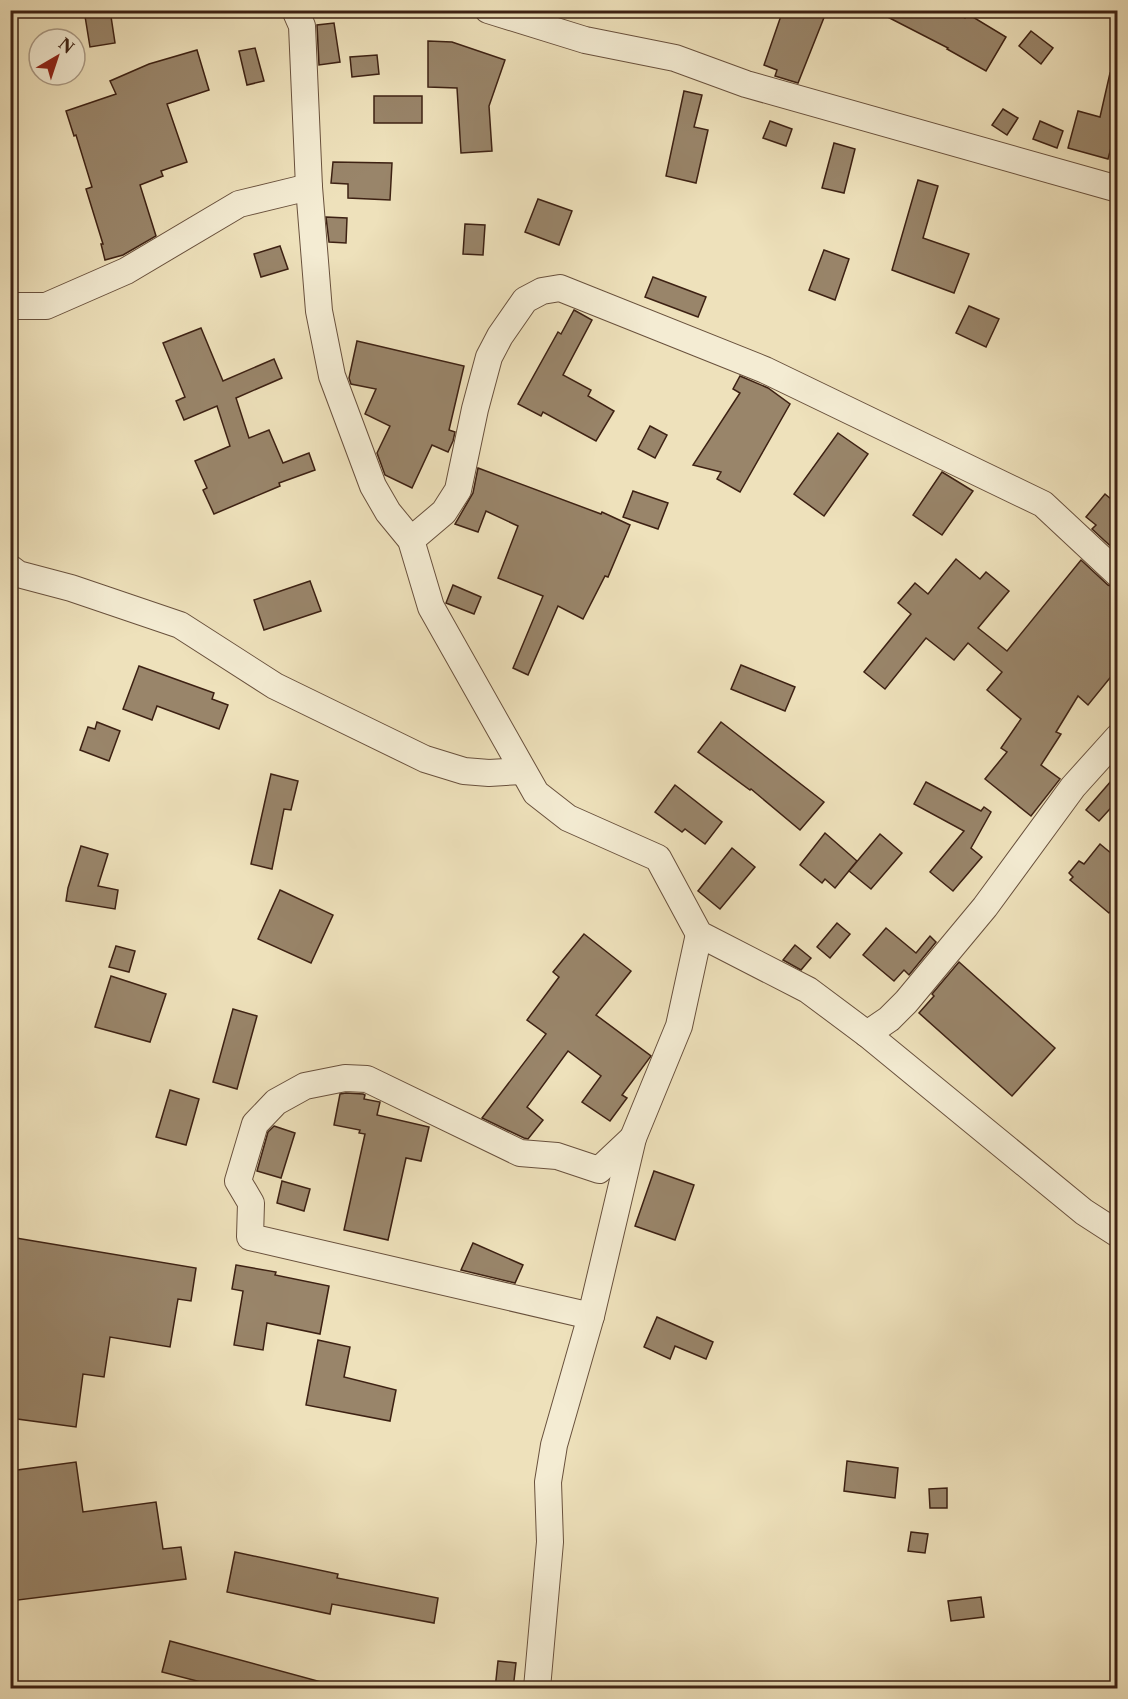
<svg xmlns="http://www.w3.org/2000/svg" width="1128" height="1699" font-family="'Libre Caslon Text',serif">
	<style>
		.building { fill: #99856a; stroke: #3d2113; stroke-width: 1.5 }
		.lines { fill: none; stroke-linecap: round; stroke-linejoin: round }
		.street-casing { stroke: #69513d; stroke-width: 28 }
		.street { stroke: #f4ecd3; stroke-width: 26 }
	</style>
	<rect width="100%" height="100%" fill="#eee1bb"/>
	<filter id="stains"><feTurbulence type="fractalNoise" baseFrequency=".00333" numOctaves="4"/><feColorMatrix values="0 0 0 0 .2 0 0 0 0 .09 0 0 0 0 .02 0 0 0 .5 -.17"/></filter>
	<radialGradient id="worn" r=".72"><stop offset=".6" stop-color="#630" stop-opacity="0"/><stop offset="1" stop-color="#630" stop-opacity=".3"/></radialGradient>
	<g class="building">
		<path d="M 84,10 L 110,10 L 115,43 L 90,47 Z"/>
		<path d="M 783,10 L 827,10 L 798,83 L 775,76 L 777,70 L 764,65 Z"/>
		<path d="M 874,10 L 950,10 L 965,18 L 968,14 L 1006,37 L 986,71 L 947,49 L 948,48 Z"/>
		<path d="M 334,23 L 340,62 L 319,65 L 317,25 Z"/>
		<path d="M 1031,31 L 1053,48 L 1041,64 L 1019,46 Z"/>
		<path d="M 428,41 L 452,42 L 505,60 L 489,106 L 492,151 L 461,153 L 457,88 L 428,87 Z"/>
		<path d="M 255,48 L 264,81 L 247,85 L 239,51 Z"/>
		<path d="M 197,50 L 209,90 L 167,104 L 187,162 L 161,171 L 163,176 L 140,185 L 156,236 L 123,255 L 105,260 L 101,244 L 103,244 L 86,189 L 92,187 L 76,135 L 74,136 L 66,111 L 116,94 L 110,81 L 149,64 Z"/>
		<path d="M 377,55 L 379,74 L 352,77 L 350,57 Z"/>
		<path d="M 1110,73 L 1118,74 L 1118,122 L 1108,159 L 1068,148 L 1078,111 L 1100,117 Z"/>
		<path d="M 684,91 L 702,95 L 694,127 L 708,130 L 696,183 L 666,176 Z"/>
		<rect x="374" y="96" width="48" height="27"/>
		<path d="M 1003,109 L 1018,118 L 1007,135 L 992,125 Z"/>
		<path d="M 770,121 L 792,129 L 786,146 L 763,138 Z"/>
		<path d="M 1040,121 L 1063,131 L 1057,148 L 1033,139 Z"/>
		<path d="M 834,143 L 855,149 L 844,193 L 822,188 Z"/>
		<path d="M 333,162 L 392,163 L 390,200 L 348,198 L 348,184 L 331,183 Z"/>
		<path d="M 918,180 L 938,186 L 923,238 L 969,254 L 954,293 L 892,270 Z"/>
		<path d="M 538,199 L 572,211 L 559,245 L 525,232 Z"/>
		<path d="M 326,217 L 347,218 L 346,243 L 329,242 Z"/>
		<path d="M 465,224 L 485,225 L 483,255 L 463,254 Z"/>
		<path d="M 280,246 L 288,269 L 261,277 L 254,254 Z"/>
		<path d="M 824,250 L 849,259 L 835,300 L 809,290 Z"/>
		<path d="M 653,277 L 706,297 L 698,317 L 645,297 Z"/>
		<path d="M 969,306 L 999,319 L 986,347 L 956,333 Z"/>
		<path d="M 574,310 L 592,320 L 563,375 L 591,390 L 588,396 L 614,411 L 596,441 L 543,412 L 541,416 L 518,404 L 558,332 L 561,334 Z"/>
		<path d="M 201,328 L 223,381 L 274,359 L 282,378 L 236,398 L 249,438 L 269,430 L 283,463 L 309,453 L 315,470 L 279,483 L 280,486 L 214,514 L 203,490 L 207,488 L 195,461 L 230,446 L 217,406 L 184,420 L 176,401 L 185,397 L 163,343 Z"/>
		<path d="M 357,341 L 464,366 L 449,430 L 455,432 L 453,441 L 448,452 L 432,445 L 412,488 L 385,475 L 377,453 L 390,426 L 365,414 L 376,389 L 351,384 L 349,378 Z"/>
		<path d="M 740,376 L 768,388 L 790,404 L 740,492 L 717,479 L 721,472 L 693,465 L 740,393 L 733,389 Z"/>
		<path d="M 650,426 L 667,435 L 655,458 L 638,449 Z"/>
		<path d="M 838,433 L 868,454 L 824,516 L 794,494 Z"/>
		<path d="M 478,468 L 601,514 L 602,512 L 630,525 L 608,577 L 605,576 L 583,619 L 558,606 L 528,675 L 513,668 L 543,596 L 498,578 L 518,526 L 486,511 L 478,532 L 455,524 L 473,493 Z"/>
		<path d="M 942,472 L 973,491 L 942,535 L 913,515 Z"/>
		<path d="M 633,491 L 668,503 L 658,529 L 623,517 Z"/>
		<path d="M 1105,494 L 1118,505 L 1118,553 L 1092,529 L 1096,525 L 1086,517 Z"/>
		<path d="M 956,559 L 980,579 L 986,572 L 1009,591 L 978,628 L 1007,651 L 1081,560 L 1108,585 L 1118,589 L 1118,668 L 1088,705 L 1078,696 L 1056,732 L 1061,734 L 1041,765 L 1060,779 L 1031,816 L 985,779 L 1007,752 L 1001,748 L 1021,719 L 987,690 L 1002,672 L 968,643 L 954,660 L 926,638 L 885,689 L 864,672 L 911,614 L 898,603 L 915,583 L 928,594 Z"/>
		<path d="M 310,581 L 321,611 L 264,630 L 254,600 Z"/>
		<path d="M 453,585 L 481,597 L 474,614 L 446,603 Z"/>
		<path d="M 741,665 L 795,687 L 785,711 L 731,689 Z"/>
		<path d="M 139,666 L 214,693 L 212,699 L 228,705 L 219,729 L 157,706 L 152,720 L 123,709 Z"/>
		<path d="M 97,722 L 120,731 L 109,761 L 80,750 L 88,727 L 95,729 Z"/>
		<path d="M 721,722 L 824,802 L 800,830 L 751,789 L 750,790 L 698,752 Z"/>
		<path d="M 1118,773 L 1118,800 L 1099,821 L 1086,810 Z"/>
		<path d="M 271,774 L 298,781 L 291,810 L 284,809 L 272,869 L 251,864 Z"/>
		<path d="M 926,782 L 981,811 L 984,807 L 991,812 L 971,848 L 982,857 L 953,891 L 930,872 L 964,831 L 914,804 Z"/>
		<path d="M 675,785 L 722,822 L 705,844 L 685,829 L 682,832 L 655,812 Z"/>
		<path d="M 825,833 L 857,861 L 835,888 L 825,879 L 822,883 L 800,865 Z"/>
		<path d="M 880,834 L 902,853 L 871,889 L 849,871 Z"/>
		<path d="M 1100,844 L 1118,859 L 1118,903 L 1109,913 L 1070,880 L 1073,877 L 1069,873 L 1079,861 L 1084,864 Z"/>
		<path d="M 81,846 L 108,854 L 98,886 L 118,890 L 115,909 L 66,901 L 68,888 Z"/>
		<path d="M 732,848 L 755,867 L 720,909 L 698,891 Z"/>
		<path d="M 280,890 L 333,915 L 311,963 L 258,939 Z"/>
		<path d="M 837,923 L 850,934 L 830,958 L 817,947 Z"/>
		<path d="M 886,928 L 916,953 L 930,936 L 936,942 L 909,975 L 904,970 L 894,981 L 863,955 Z"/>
		<path d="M 584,934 L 631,971 L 596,1015 L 651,1056 L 622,1095 L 627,1098 L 610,1121 L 582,1102 L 601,1076 L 568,1051 L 527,1107 L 543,1120 L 528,1139 L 524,1138 L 482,1118 L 546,1034 L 527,1020 L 559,977 L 553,972 Z"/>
		<path d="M 795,945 L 811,958 L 801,970 L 783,960 Z"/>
		<path d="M 116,946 L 135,951 L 129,972 L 109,967 Z"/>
		<path d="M 959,962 L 1055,1048 L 1012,1096 L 919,1013 L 934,996 L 932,994 Z"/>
		<path d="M 111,976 L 166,994 L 150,1042 L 95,1027 Z"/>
		<path d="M 233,1009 L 257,1016 L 237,1089 L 213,1082 Z"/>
		<path d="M 170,1090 L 199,1099 L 186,1145 L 156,1137 Z"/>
		<path d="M 346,1093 L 363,1094 L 365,1095 L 364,1099 L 380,1102 L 377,1115 L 429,1127 L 421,1161 L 406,1158 L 388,1240 L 344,1230 L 365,1134 L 359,1133 L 360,1130 L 334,1125 L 340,1094 Z"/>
		<path d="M 274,1126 L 295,1133 L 281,1178 L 257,1171 L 268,1132 Z"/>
		<path d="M 654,1171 L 694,1185 L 675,1240 L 635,1226 Z"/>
		<path d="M 282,1181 L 310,1189 L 304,1211 L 277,1203 Z"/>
		<path d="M 10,1237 L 196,1268 L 191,1301 L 178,1299 L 170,1347 L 110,1337 L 104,1377 L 83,1374 L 76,1427 L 10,1418 Z"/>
		<path d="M 473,1243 L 523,1265 L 515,1283 L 461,1270 Z"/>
		<path d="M 236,1265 L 276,1272 L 275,1275 L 329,1286 L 320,1334 L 267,1323 L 263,1350 L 234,1345 L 243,1291 L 232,1289 Z"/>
		<path d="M 657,1317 L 713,1342 L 706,1359 L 675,1346 L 670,1359 L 644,1347 Z"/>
		<path d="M 318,1340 L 350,1347 L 344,1377 L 396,1390 L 390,1421 L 306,1405 Z"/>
		<path d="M 847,1461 L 898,1468 L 895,1498 L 844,1491 Z"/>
		<path d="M 76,1462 L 83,1512 L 156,1502 L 163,1549 L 181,1547 L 186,1579 L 10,1601 L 10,1471 Z"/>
		<path d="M 947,1488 L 947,1508 L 930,1508 L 929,1489 Z"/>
		<path d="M 911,1532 L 928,1534 L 925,1553 L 908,1551 Z"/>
		<path d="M 235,1552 L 338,1574 L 337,1578 L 438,1598 L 434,1623 L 332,1604 L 330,1614 L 227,1592 Z"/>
		<path d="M 981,1597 L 984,1617 L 951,1621 L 948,1601 Z"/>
		<path d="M 170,1641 L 325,1683 L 324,1689 L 228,1689 L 162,1672 Z"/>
		<path d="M 498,1661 L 516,1663 L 513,1689 L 495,1689 Z"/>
	</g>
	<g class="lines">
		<defs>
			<g id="street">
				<path d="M 295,10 L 302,26 L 309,187 L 319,311 L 332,376 L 373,486 L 388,512 L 411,540 L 431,607 L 536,793 L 568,818 L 658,858 L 699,934 L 808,990 L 867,1034 L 1084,1212 L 1118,1234"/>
				<path d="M 488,10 L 585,40 L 675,58 L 746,84 L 1118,189"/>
				<path d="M 10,306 L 46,306 L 126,271 L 239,204 L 309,187"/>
				<path d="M 411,540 L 444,512 L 458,490 L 475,409 L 489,357 L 500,336 L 525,300 L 542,291 L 560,288 L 765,370 L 1043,504 L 1118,574"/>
				<path d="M 10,568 L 18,574 L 71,588 L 180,625 L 275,686 L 425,759 L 464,771 L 489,773 L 522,771"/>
				<path d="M 867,1034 L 889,1019 L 906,1002 L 985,907 L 1073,787 L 1118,737"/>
				<path d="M 591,1316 L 250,1237 L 251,1203 L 238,1181 L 255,1124 L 276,1102 L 305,1086 L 345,1078 L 367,1079 L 520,1153 L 557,1156 L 599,1170 L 633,1138"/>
				<path d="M 537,1688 L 550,1542 L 548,1482 L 554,1445 L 591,1316 L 633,1138 L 679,1026 L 699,934"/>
			</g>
		</defs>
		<use href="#street" class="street-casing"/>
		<use href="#street" class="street"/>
	</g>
	<rect width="1128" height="1699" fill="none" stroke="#eee1bb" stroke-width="36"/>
	<rect x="12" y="12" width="1104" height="1675" fill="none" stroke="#3d2113" stroke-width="3"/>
	<rect x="18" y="18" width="1092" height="1663" fill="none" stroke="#3d2113" stroke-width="1.5"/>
	<g transform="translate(57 57) rotate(39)"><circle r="28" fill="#f4ecd3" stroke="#ab9b86" stroke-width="1.5"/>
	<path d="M0-4.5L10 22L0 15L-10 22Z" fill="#8f2418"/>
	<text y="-9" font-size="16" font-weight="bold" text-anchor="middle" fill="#3d2113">N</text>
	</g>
	<rect width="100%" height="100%" filter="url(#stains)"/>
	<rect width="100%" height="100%" fill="url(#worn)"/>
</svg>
